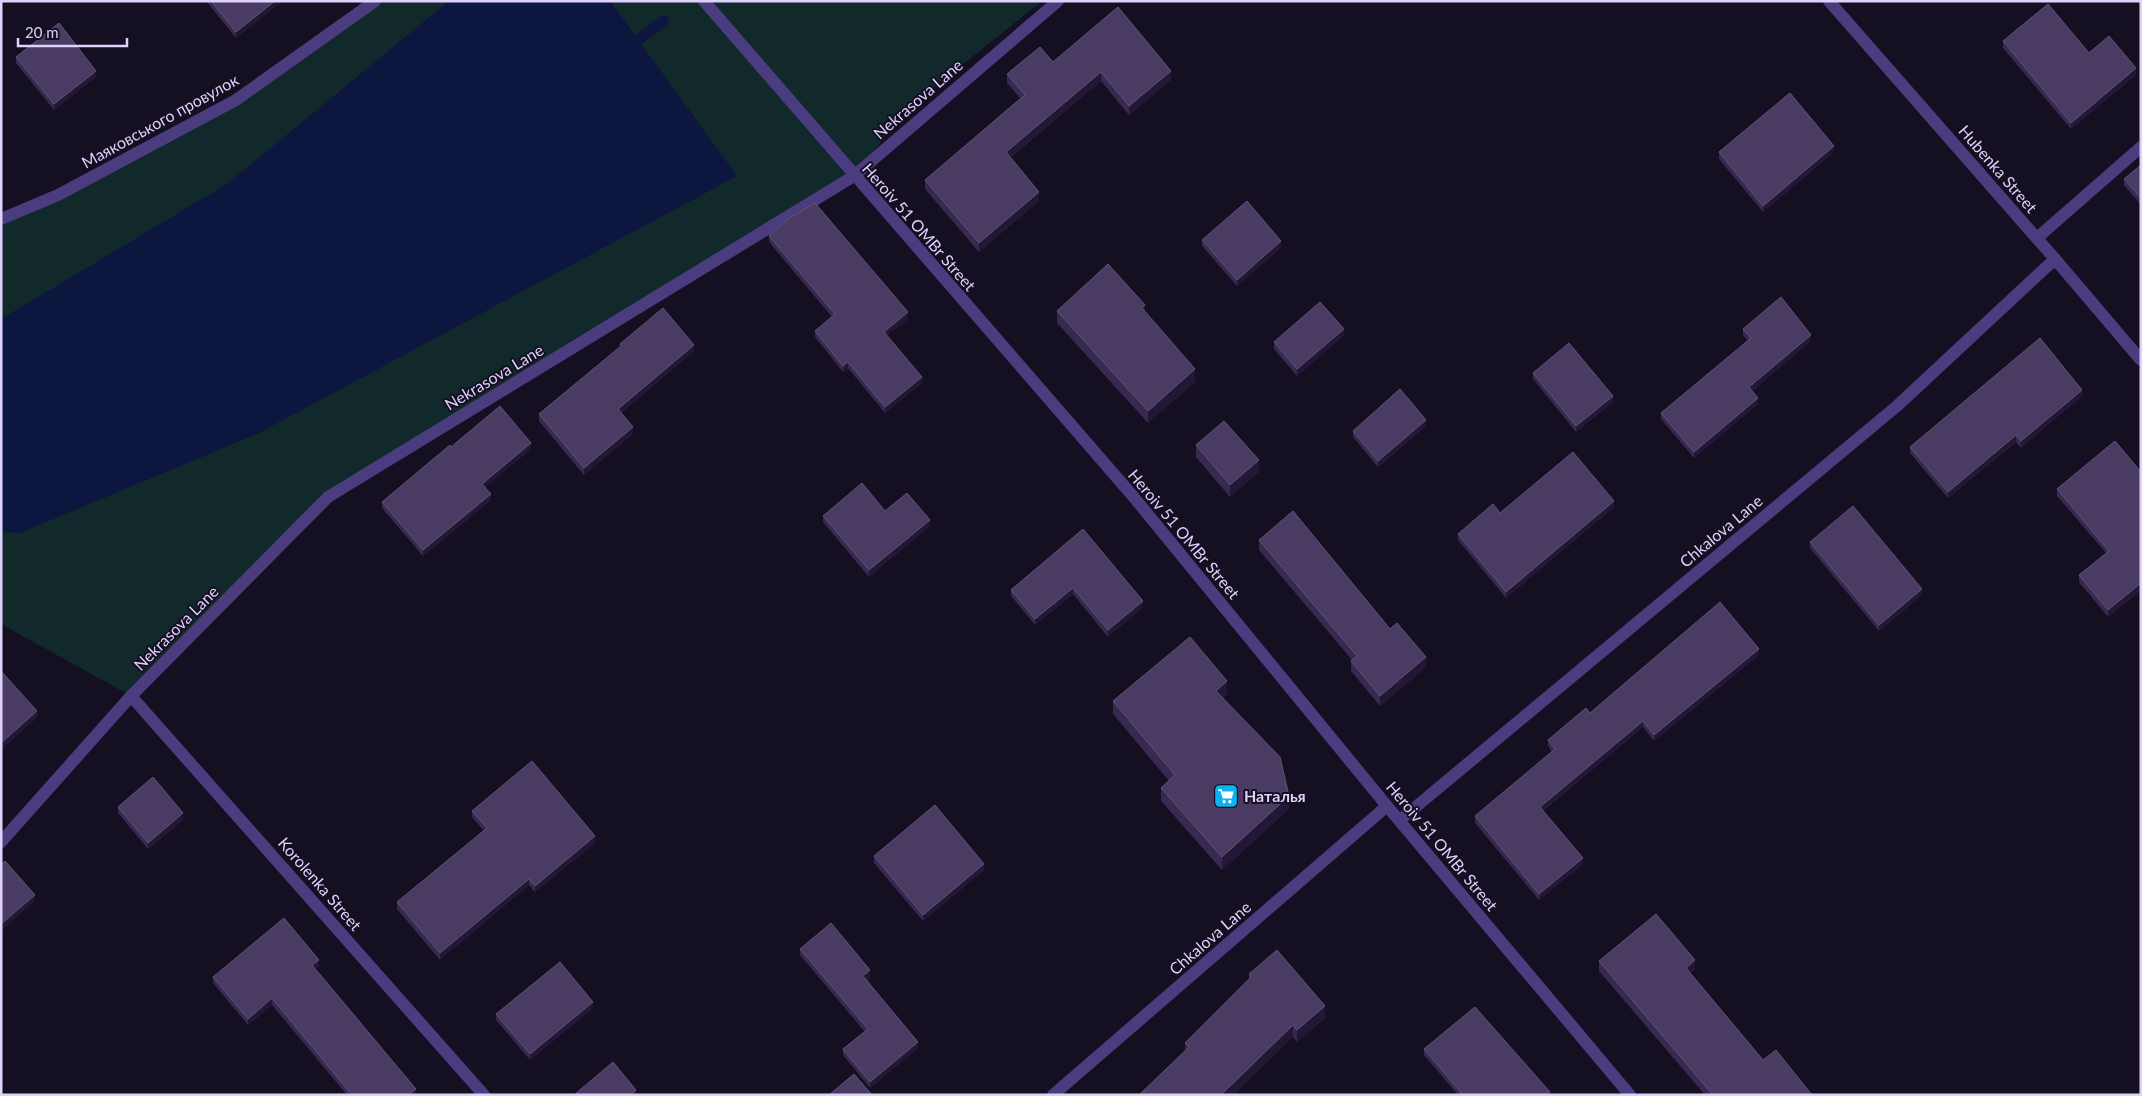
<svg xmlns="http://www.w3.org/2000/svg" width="2142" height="1096" font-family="Lato,sans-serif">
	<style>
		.green { fill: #12292c }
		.water { fill: #0c163e }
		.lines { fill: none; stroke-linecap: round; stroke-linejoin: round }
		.stream { stroke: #0c163e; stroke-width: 11 }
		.minor { stroke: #4a3c7f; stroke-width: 12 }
		.wall { fill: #37294f }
		.shaded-wall { fill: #221735 }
		.building { fill: #493b62; stroke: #60537a }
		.labels { text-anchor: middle; stroke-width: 4; stroke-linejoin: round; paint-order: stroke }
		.street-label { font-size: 16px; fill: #ded2fd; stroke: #150f22 }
		.poi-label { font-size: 16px; font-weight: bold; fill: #ded2fd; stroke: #150f22; text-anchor: start }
	</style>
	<rect width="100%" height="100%" fill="#150f22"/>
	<path class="green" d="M 375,1 L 1042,1 L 906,110 L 854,176 L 328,497 L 131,696 L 1,624 L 1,219 L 236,100 Z"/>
	<path class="water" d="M 449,1 L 610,1 L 737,176 L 259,433 L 20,533 L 1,532 L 1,319 L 227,184 Z"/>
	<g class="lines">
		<path class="stream" d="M 626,49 L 663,21"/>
		<g class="minor">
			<path d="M 704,1 L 1132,495 L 1387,806 L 1630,1095"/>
			<path d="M 1829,1 L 2055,259 L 2141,360"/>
			<path d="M 1,219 L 58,195 L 236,100 L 375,1"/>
			<path d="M 2037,238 L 2141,147"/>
			<path d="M 131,696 L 484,1095"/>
			<path d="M 1400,820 L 1897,406 L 2055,259"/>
			<path d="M 1,842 L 131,696 L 328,497 L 854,176 L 1058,1"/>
			<path d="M 1053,1095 L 1387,806"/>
		</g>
	</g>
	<g class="wall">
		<path d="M 206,1 L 283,1 L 236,38 Z"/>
		<path d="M 2003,41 L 2089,53 L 2136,75 L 2071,129 L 2003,48 Z"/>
		<path d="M 16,57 L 96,77 L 54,110 L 16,63 Z"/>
		<path d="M 1053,62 L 1171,80 L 1129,115 L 1101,81 L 1010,158 L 1039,201 L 979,252 L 925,189 L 925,180 L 1020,98 L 1007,83 L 1007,74 Z"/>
		<path d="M 1719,152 L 1834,152 L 1763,212 L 1719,159 Z"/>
		<path d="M 2141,165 L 2141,205 L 2124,185 L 2124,179 Z"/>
		<path d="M 769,236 L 908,319 L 887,335 L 922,383 L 885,413 L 848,368 L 843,372 L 815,337 L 815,331 L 832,317 L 769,242 Z"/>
		<path d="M 1202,240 L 1281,248 L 1237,286 L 1202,246 Z"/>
		<path d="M 1057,311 L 1145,312 L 1195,382 L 1148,423 L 1057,323 Z"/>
		<path d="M 1743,329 L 1811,341 L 1752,391 L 1758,404 L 1694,458 L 1661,419 L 1661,413 L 1748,341 L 1743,335 Z"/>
		<path d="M 1344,335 L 1297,376 L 1274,349 L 1274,342 Z"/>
		<path d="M 620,344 L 694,351 L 621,413 L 633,434 L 584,475 L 539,421 L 539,414 L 620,347 Z"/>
		<path d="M 1533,373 L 1613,402 L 1576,432 L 1533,379 Z"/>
		<path d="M 2082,396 L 2021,448 L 2016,442 L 1948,498 L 1910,453 L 1910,447 Z"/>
		<path d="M 1426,426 L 1378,467 L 1353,437 L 1353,431 Z"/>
		<path d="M 1196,445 L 1259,472 L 1230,497 L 1196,457 Z"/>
		<path d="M 451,447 L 531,449 L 485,487 L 491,500 L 423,556 L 382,508 L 382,502 Z"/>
		<path d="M 2141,472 L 2141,590 L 2108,617 L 2079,582 L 2079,575 L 2106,553 L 2057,496 L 2057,489 Z"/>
		<path d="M 1614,507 L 1506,598 L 1458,540 L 1458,534 L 1500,513 Z"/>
		<path d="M 885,511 L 930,526 L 869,577 L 823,522 L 823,516 Z"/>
		<path d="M 1083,529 L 1143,607 L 1108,637 L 1073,594 L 1035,625 L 1011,596 L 1011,590 Z"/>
		<path d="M 1259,540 L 1390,629 L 1426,667 L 1380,706 L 1351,671 L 1351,661 L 1352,660 L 1259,550 Z"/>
		<path d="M 1810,542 L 1922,595 L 1879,631 L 1810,548 Z"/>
		<path d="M 1759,655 L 1654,741 L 1643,727 L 1543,811 L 1583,864 L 1539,900 L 1475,823 L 1475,816 L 1552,752 L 1548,746 L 1548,740 L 1590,713 Z"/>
		<path d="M 1227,694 L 1223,698 L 1289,809 L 1222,870 L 1161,801 L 1161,788 L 1169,781 L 1113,714 L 1113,701 Z"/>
		<path d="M 118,807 L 183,820 L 148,849 L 118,813 Z"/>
		<path d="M 472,811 L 595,843 L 535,892 L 529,885 L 440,960 L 397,909 L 397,902 L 484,831 L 472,817 Z"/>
		<path d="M 874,856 L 984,870 L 923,921 L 874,863 Z"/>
		<path d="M 800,949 L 870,977 L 867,980 L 918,1048 L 870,1088 L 843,1055 L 843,1049 L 865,1032 L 800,955 Z"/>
		<path d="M 1599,961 L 1695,970 L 1690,973 L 1763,1060 L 1812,1095 L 1705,1095 L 1599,971 Z"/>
		<path d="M 319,966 L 315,969 L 416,1095 L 347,1095 L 272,1005 L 248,1025 L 213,983 L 213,977 Z"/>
		<path d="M 1249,974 L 1325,1018 L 1297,1042 L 1293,1037 L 1233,1095 L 1139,1095 L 1185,1052 L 1185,1043 L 1249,979 Z"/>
		<path d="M 593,1008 L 530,1060 L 496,1020 L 496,1014 Z"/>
		<path d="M 1424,1049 L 1550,1095 L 1458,1095 L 1424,1055 Z"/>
	</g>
	<g class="shaded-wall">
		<path d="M 275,1 L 283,1 L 236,38 L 236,32 Z"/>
		<path d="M 2136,68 L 2136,75 L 2071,129 L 2071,123 Z"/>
		<path d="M 96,71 L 96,77 L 54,110 L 54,104 Z"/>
		<path d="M 1171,71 L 1171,80 L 1129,115 L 1129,106 Z"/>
		<path d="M 1101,72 L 1101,81 L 1006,161 L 1006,152 Z"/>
		<path d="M 1834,146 L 1834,152 L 1763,212 L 1763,206 Z"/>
		<path d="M 1039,192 L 1039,201 L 979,252 L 979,243 Z"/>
		<path d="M 1281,241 L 1281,248 L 1237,286 L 1237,280 Z"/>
		<path d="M 1145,305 L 1145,317 L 1142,308 Z"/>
		<path d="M 908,312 L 908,319 L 884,338 L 884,332 Z"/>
		<path d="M 1344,329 L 1344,335 L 1297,376 L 1297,369 Z"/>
		<path d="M 1811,335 L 1811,341 L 1749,393 L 1749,387 Z"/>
		<path d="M 694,345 L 694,351 L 618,415 L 618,409 Z"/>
		<path d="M 848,362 L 848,368 L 843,372 L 843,366 Z"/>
		<path d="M 1195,369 L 1195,382 L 1148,423 L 1148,411 Z"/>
		<path d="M 922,377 L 922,383 L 885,413 L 885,407 Z"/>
		<path d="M 2082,390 L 2082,396 L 2021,448 L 2021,441 Z"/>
		<path d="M 1613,396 L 1613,402 L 1576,432 L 1576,426 Z"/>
		<path d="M 1758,398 L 1758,404 L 1694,458 L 1694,452 Z"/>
		<path d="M 1426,420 L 1426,426 L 1378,467 L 1378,461 Z"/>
		<path d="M 633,427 L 633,434 L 584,475 L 584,468 Z"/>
		<path d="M 2016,435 L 2016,442 L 1948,498 L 1948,492 Z"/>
		<path d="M 531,443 L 531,449 L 482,490 L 482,484 Z"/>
		<path d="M 1259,460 L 1259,472 L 1230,497 L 1230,485 Z"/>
		<path d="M 491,494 L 491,500 L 423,556 L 423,550 Z"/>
		<path d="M 1614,501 L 1614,507 L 1506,598 L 1506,592 Z"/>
		<path d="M 930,520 L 930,526 L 869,577 L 869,570 Z"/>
		<path d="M 2141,583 L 2141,590 L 2108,617 L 2108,610 Z"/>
		<path d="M 1073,588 L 1073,594 L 1035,625 L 1035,619 Z"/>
		<path d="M 1922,589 L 1922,595 L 1879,631 L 1879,625 Z"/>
		<path d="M 1143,601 L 1143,607 L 1108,637 L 1108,630 Z"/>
		<path d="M 1759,649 L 1759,655 L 1654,741 L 1654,735 Z"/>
		<path d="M 1426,657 L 1426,667 L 1380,706 L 1380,696 Z"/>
		<path d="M 1227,681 L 1227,694 L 1216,704 L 1216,691 Z"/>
		<path d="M 37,711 L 37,718 L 1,750 L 1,743 Z"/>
		<path d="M 1643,721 L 1643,727 L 1540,813 L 1540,807 Z"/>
		<path d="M 1289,796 L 1289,809 L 1222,870 L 1222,857 Z"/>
		<path d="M 183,813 L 183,820 L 148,849 L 148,843 Z"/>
		<path d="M 595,836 L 595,843 L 535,892 L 535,886 Z"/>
		<path d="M 1583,858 L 1583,864 L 1539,900 L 1539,894 Z"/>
		<path d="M 984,864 L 984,870 L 923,921 L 923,915 Z"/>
		<path d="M 529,879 L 529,885 L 440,960 L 440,953 Z"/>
		<path d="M 35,895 L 35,901 L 1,931 L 1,924 Z"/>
		<path d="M 319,960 L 319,966 L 312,971 L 312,965 Z"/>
		<path d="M 1695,960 L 1695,970 L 1686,977 L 1686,968 Z"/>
		<path d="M 870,970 L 870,977 L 863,982 L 863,976 Z"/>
		<path d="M 272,998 L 272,1005 L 248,1025 L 248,1019 Z"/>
		<path d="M 593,1002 L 593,1008 L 530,1060 L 530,1054 Z"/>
		<path d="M 1325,1006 L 1325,1018 L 1297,1042 L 1297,1030 Z"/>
		<path d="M 1293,1025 L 1293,1037 L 1233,1095 L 1221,1095 Z"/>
		<path d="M 918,1042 L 918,1048 L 870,1088 L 870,1082 Z"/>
		<path d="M 416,1089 L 416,1095 L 408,1095 Z"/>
		<path d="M 636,1090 L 636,1095 L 630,1095 Z"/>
	</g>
	<g class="building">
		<path d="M 211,1 L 275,1 L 236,32 Z"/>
		<path d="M 2048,4 L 2089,53 L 2109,36 L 2136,68 L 2071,123 L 2003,41 Z"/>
		<path d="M 1118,7 L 1171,71 L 1129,106 L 1101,72 L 1006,152 L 1039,192 L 979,243 L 925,180 L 1025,95 L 1007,74 L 1040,47 L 1053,62 Z"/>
		<path d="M 59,23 L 96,71 L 54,104 L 16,57 Z"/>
		<path d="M 1790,93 L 1834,146 L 1763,206 L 1719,152 Z"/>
		<path d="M 2141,165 L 2141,198 L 2124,179 Z"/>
		<path d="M 1247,201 L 1281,241 L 1237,280 L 1202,240 Z"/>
		<path d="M 815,203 L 908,312 L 884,332 L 922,377 L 885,407 L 848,362 L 843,366 L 815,331 L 835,314 L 769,236 L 788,219 Z"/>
		<path d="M 1108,264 L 1145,305 L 1142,308 L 1195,369 L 1148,411 L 1057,311 Z"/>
		<path d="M 1781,297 L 1811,335 L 1749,387 L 1758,398 L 1694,452 L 1661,413 L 1751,338 L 1743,329 Z"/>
		<path d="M 1320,302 L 1344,329 L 1297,369 L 1274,342 Z"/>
		<path d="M 663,308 L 694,345 L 618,409 L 633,427 L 584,468 L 539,414 L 621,346 L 620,344 Z"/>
		<path d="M 2040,338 L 2082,390 L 2021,441 L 2016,435 L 1948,492 L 1910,447 Z"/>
		<path d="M 1569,343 L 1613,396 L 1576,426 L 1533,373 Z"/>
		<path d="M 1400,389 L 1426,420 L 1378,461 L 1353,431 Z"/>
		<path d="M 500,406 L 531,443 L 482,484 L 491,494 L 423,550 L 382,502 L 450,445 L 451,447 Z"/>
		<path d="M 1224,421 L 1259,460 L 1230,485 L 1196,445 Z"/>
		<path d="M 2115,441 L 2141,472 L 2141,583 L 2108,610 L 2079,575 L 2109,551 L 2057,489 Z"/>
		<path d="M 1573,452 L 1614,501 L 1506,592 L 1458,534 L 1493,504 L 1500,513 Z"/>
		<path d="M 862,483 L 885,511 L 907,493 L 930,520 L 869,570 L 823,516 Z"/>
		<path d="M 1853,506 L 1922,589 L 1879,625 L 1810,542 Z"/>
		<path d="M 1293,511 L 1390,629 L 1397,623 L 1426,657 L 1380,696 L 1351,661 L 1357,656 L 1259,540 Z"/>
		<path d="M 1083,529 L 1143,601 L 1108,630 L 1073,588 L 1035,619 L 1011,590 Z"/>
		<path d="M 1720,602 L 1759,649 L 1654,735 L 1643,721 L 1540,807 L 1583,858 L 1539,894 L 1475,816 L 1555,749 L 1548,740 L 1586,708 L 1590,713 Z"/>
		<path d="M 1190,637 L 1227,681 L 1216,691 L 1280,757 L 1289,796 L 1222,857 L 1161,788 L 1175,775 L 1113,701 Z"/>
		<path d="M 1,671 L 37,711 L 1,743 Z"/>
		<path d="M 532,761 L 595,836 L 535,886 L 529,879 L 440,953 L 397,902 L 487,828 L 472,811 Z"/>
		<path d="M 153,777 L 183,813 L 148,843 L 118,807 Z"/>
		<path d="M 935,805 L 984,864 L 923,915 L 874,856 Z"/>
		<path d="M 5,861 L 35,895 L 1,924 L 1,865 Z"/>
		<path d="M 1656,914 L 1695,960 L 1686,968 L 1763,1060 L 1776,1050 L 1812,1095 L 1713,1095 L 1599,961 Z"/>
		<path d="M 284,918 L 319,960 L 312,965 L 416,1089 L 408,1095 L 352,1095 L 272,998 L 248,1019 L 213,977 Z"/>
		<path d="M 831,923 L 870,970 L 863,976 L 918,1042 L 870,1082 L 843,1049 L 868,1029 L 800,949 Z"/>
		<path d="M 1277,950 L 1325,1006 L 1297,1030 L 1293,1025 L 1221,1095 L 1139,1095 L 1189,1047 L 1185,1043 L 1251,977 L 1249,974 Z"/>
		<path d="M 560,962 L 593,1002 L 530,1054 L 496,1014 Z"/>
		<path d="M 1475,1007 L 1550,1092 L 1546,1095 L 1463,1095 L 1424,1049 Z"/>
		<path d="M 613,1062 L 636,1090 L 630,1095 L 574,1095 Z"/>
		<path d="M 854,1074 L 872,1095 L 829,1095 Z"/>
	</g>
	<defs>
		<symbol id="supermarket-square" viewBox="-11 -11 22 22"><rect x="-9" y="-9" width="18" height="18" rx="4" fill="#0bb4f0" stroke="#150f22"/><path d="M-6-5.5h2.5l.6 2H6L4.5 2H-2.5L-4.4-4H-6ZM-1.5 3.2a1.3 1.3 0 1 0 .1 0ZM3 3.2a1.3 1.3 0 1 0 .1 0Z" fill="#fff"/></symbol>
	</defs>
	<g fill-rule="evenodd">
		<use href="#supermarket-square" x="1212" y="782" width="28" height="28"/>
	</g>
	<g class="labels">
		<g class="street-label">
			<text transform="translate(918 99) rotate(-41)" y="6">Nekrasova Lane</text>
			<text transform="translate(160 121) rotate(-29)" y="6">Маяковського провулок</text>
			<text transform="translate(1998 169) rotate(49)" y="6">Hubenka Street</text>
			<text transform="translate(919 227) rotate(49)" y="6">Heroiv 51 OMBr Street</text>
			<text transform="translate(494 377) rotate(-31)" y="6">Nekrasova Lane</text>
			<text transform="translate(1721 531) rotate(-40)" y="6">Chkalova Lane</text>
			<text transform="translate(1184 534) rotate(50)" y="6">Heroiv 51 OMBr Street</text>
			<text transform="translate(176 628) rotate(-45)" y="6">Nekrasova Lane</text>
			<text transform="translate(1442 846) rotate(50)" y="6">Heroiv 51 OMBr Street</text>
			<text transform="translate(320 884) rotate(49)" y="6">Korolenka Street</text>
			<text transform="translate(1210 938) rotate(-41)" y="6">Chkalova Lane</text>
		</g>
		<g class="poi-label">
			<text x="1244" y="802">Наталья</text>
		</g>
	</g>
	<rect width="2142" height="1096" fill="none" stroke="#ded2fd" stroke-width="5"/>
	<path d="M18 38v8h109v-8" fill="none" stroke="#ded2fd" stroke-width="2.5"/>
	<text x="25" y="38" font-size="15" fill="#ded2fd" stroke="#150f22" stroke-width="4" paint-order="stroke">20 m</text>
</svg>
